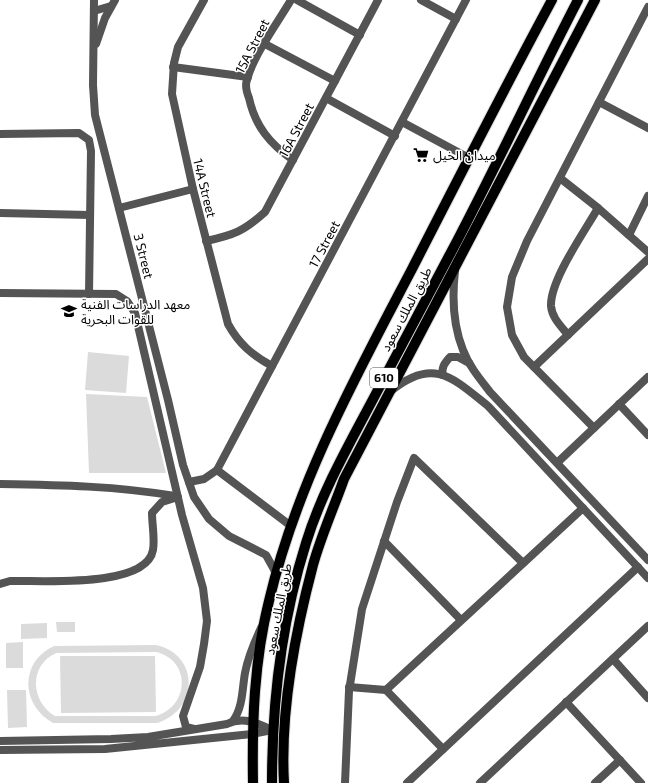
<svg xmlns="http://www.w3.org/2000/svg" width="648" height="783" font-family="'Exo 2','Noto Sans Arabic',sans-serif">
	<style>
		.green { fill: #dbdbdb; fill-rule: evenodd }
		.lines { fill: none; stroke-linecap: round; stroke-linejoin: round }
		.major-casing { stroke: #dbdbdb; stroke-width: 12 }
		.minor { stroke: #545454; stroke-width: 8 }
		.major { stroke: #000; stroke-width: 10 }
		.labels { text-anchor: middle; stroke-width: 3; stroke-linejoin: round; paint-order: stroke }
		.shield { fill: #fff; stroke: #4c4c4c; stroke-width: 1 }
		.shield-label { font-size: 12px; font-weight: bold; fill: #000 }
		.street-label { font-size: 13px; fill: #000; stroke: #fff }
		.poi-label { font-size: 13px; fill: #000; stroke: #fff; text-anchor: start }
	</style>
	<rect width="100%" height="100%" fill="#fff"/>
	<g class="green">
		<path d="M 88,352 L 129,356 L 126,393 L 85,390 Z"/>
		<path d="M 86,394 L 147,397 L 166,473 L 89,473 Z"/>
		<path d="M 56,622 L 75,622 L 75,632 L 57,632 Z"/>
		<path d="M 47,623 L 47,638 L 21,639 L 21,624 Z"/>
		<path d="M 23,642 L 23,668 L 6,668 L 6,643 Z"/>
		<path d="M 156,645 C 199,654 200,710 157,723 L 53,723 C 21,705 19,662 54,646 ZM 156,652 C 191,660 190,706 156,716 L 55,716 C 31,702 28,666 56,653 Z"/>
		<path d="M 60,656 L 155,656 L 156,712 L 61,713 Z"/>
		<path d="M 7,690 L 26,690 L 27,727 L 8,728 Z"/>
	</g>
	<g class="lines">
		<defs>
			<g id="major">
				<path d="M 253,783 C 252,722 254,661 269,601 C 297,482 356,376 412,269 C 458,179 504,89 552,0"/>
				<path d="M 272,783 C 272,703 282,619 306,543 C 321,494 347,448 371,403 C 400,349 428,295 457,241 C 499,161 537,79 578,0"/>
				<path d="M 284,783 C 280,712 295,633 313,565 C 321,536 334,507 344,479 L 595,0"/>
			</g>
		</defs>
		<use href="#major" class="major-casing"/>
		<g class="minor">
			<path d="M 94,0 L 93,85 L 95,115 L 168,400 L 183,465 L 194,497 L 209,519 L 229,536 L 266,555 L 276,573"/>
			<path d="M 204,0 L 178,47 L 174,63 L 172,94 L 193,189 L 228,324 C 239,344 252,355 272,366"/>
			<path d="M 291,0 C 278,22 253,56 247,80 C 245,85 247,93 249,98 C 255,126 270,144 293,160"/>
			<path d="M 297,0 L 360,35"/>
			<path d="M 421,0 L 456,19"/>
			<path d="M 94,11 L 111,6"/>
			<path d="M 96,44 L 105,18 L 115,0"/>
			<path d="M 265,44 L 335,81"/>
			<path d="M 173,67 L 248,77"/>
			<path d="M 326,98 L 395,136"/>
			<path d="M 599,102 L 648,128"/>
			<path d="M 402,122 L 469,158"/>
			<path d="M 0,134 L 79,133 L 89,140 L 91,151 L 89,294"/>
			<path d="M 560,178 L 598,208 L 648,252"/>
			<path d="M 119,208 L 193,189"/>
			<path d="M 0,213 L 90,215"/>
			<path d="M 629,235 L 648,196"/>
			<path d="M 206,241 C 234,235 244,231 265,212 L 378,0"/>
			<path d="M 455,271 C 452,297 453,325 463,350 C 469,366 480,379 490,392 L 648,560"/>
			<path d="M 0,293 L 116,294 L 127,301 L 135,313 L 182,515 L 203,588 L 207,621 L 204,644 L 200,667 L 183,716 L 186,727 L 194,729"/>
			<path d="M 568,335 C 561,326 552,318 551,306 C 550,280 585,231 598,208"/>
			<path d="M 534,367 L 648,259"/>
			<path d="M 443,375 C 441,367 445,363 450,357 L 458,357 L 469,363"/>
			<path d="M 391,391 C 433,357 452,377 488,406 L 648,578"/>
			<path d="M 619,404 L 648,435"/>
			<path d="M 594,428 L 524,357 L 512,335 L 507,307 L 512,277 L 527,241 L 648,7"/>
			<path d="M 558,462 L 648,377"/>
			<path d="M 217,470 L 291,526"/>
			<path d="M 189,482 L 204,479 L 217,470 L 466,0"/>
			<path d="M 0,484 C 59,485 117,486 175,496"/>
			<path d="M 384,541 L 461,620"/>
			<path d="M 0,584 L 10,581 C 39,580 146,589 153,550 C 155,539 152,524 152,513 L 162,502 L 178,497"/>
			<path d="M 613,659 L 648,698"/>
			<path d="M 349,687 L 386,690 L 583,508"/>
			<path d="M 386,690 L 443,749"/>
			<path d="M 566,702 L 641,783"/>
			<path d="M 233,721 C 243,707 242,690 245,673 C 248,657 254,643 261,628"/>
			<path d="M 0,741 L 111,739 L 148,737 L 227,724 C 243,716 257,723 272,730 L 252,734 L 105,749 L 0,750"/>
			<path d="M 345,783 L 349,691 L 362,609 L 397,502 L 414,458 L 523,563"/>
			<path d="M 407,783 L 638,567"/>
			<path d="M 480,783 L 648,626"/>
			<path d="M 595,783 L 620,760"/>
		</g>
		<use href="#major" class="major"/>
	</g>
	<defs>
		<symbol id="supermarket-bare" viewBox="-9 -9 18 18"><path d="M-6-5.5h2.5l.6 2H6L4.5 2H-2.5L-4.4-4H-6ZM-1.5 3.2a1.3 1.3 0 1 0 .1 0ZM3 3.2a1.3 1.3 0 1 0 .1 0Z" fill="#000" stroke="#fff" stroke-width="2.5" paint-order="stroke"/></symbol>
		<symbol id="university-bare" viewBox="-9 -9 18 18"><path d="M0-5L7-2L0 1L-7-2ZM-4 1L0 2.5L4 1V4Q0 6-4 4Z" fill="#000" stroke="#fff" stroke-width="2.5" paint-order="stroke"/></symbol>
	</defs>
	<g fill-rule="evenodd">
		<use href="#supermarket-bare" x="410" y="144" width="22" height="22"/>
		<use href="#university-bare" x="58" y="300" width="22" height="22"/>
	</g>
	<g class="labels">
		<rect class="shield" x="370" y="368" width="28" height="20" rx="3"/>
		<g class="shield-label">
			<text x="384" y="382">610</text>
		</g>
		<g class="street-label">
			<text transform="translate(252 46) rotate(-63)" y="5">15A Street</text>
			<text transform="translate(296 130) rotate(-62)" y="5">16A Street</text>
			<text transform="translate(205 188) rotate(76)" y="5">14A Street</text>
			<text transform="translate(324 244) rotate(-62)" y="5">17 Street</text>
			<text transform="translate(144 256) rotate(76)" y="5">3 Street</text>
			<text transform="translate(406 309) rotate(-62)" y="5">طريق الملك سعود</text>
			<text transform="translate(278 609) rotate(-79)" y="5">طريق الملك سعود</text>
		</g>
		<g class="poi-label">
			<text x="433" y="160">ميدان الخيل</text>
			<text x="81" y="309">معهد الدراسات الفنية<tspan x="81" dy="15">للقوات البحرية</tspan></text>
		</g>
	</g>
</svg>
